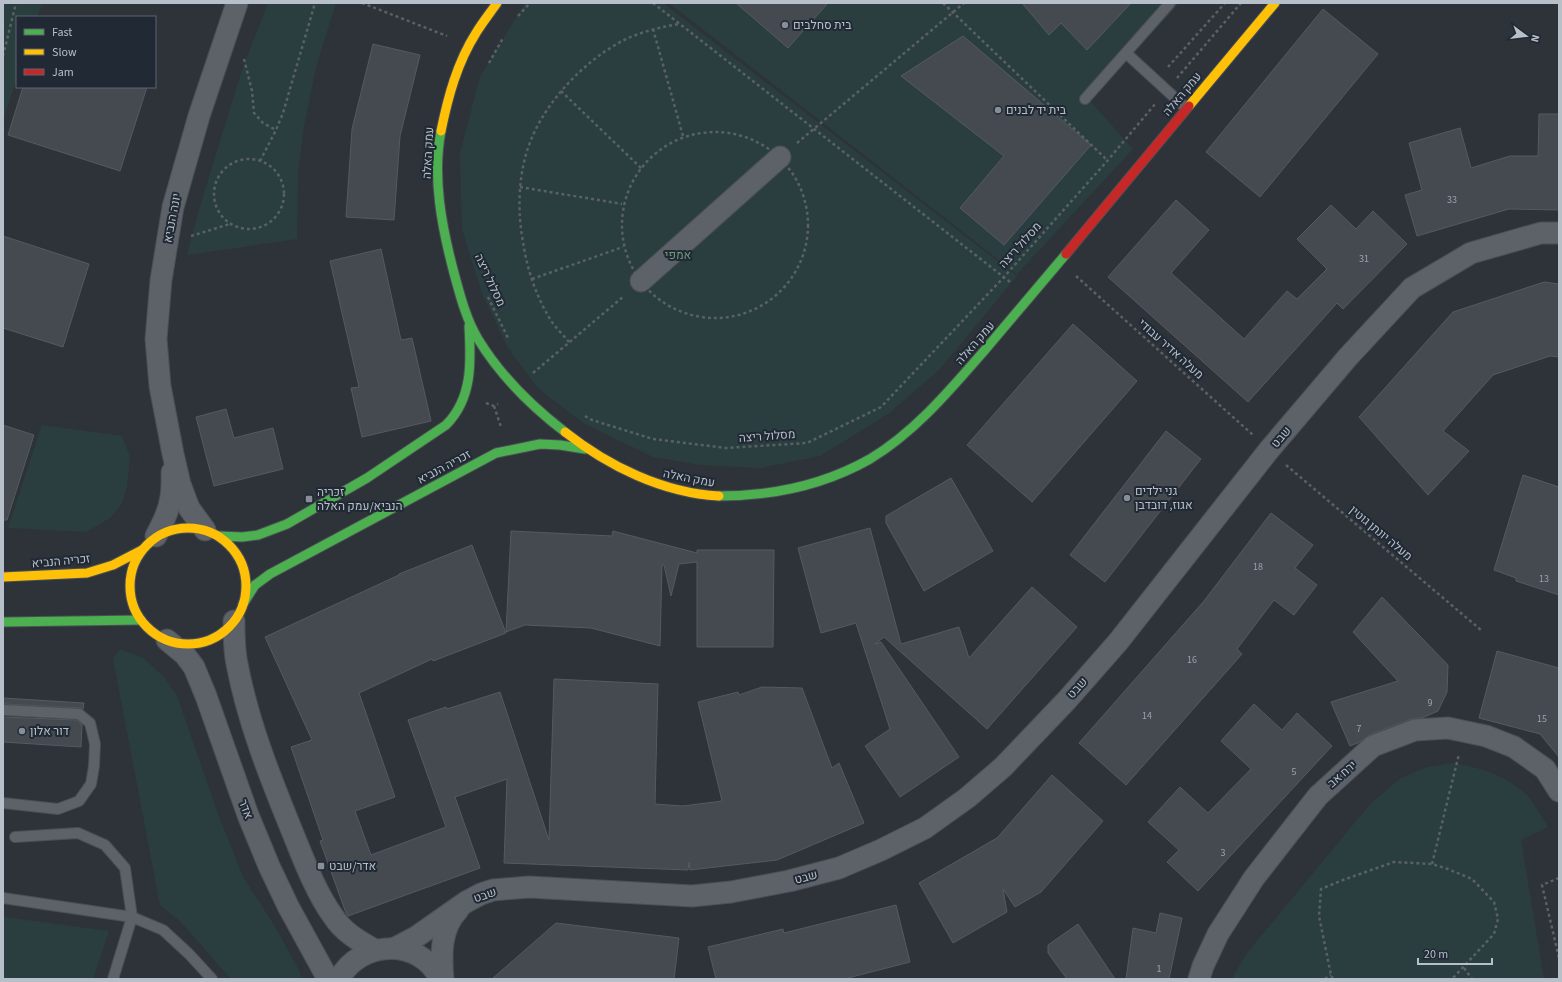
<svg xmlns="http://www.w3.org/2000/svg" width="1562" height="982" font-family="'Source Sans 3',Heebo,sans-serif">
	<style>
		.green { fill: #2a3e40 }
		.building { fill: #454a50; stroke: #545a61 }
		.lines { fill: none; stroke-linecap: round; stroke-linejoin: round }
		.lane-casing { stroke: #4a4f54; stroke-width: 12 }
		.street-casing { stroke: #4a4f54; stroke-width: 23 }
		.fast-casing { stroke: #4a4f54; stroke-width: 11 }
		.slow-casing { stroke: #4a4f54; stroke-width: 11 }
		.jam-casing { stroke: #4a4f54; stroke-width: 11 }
		.path { stroke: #5a6064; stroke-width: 2.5; stroke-dasharray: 3 3; stroke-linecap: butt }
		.lane { stroke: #5d6168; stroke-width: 10 }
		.street { stroke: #5d6168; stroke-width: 21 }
		.fast { stroke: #4caf50; stroke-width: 9 }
		.slow { stroke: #ffc107; stroke-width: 9 }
		.jam { stroke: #c62828; stroke-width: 9 }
		.poi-dot { fill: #878e97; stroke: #202934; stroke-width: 1.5 }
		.labels { text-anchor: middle; stroke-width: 4; stroke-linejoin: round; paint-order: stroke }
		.number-label { font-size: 10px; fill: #9aa2ab }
		.poi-label { font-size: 12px; fill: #b7bfc9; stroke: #202934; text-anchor: start }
		.street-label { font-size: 12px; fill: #b7bfc9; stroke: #202934 }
		.park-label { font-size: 12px; fill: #709978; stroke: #202934 }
	</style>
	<rect width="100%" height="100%" fill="#2d3339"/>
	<g class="green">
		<path d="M 3,3 L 42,3 L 37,17 L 17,17 L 17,78 L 3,120 Z"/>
		<path d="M 268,3 L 336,3 L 316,67 L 304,126 L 298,173 L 297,239 L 187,255 L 201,203 L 241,73 Z"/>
		<path d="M 525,3 L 663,3 L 1017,276 L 939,370 L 888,414 L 820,456 L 760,468 L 700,465 L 653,457 L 583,423 L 538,388 L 508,348 L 482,293 L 462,229 L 460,153 L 480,77 Z"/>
		<path d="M 669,3 L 1180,3 L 1089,100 L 1133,149 L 1017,274 Z"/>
		<path d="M 42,425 L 122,436 L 130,457 L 127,486 L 122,503 L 110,518 L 86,532 L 8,528 Z"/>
		<path d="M 120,649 L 143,658 L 163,676 L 177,696 L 218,814 L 243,877 L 274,925 L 300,972 L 301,979 L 231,979 L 180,921 L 160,905 L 113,658 Z"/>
		<path d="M 1453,763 C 1482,768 1505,775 1527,795 C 1535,804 1541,817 1548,827 L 1521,840 L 1544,979 L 1233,979 L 1235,973 L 1248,952 L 1371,803 L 1401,778 L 1427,767 Z"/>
		<path d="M 4,917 L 109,931 L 93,979 L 3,979 L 3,919 Z"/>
	</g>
	<g class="building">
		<path d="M 736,3 L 828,3 L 788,48 Z"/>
		<path d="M 1022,3 L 1131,3 L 1087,50 L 1061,23 L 1049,35 Z"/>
		<path d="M 1323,9 L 1378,54 L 1260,197 L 1206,152 Z"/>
		<path d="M 963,36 L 1091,145 L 1004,245 L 960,208 L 1004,156 L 901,76 Z"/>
		<path d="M 373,44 L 420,55 L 400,136 L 394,220 L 346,217 L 352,129 Z"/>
		<path d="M 23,87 L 147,87 L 120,171 L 8,135 Z"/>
		<path d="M 1539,114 L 1559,114 L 1559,210 L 1509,209 L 1417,236 L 1405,195 L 1422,190 L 1409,143 L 1460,128 L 1471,168 L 1510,156 L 1538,156 Z"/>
		<path d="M 1176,200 L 1209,230 L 1171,273 L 1244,339 L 1287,291 L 1297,299 L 1327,269 L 1297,239 L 1331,205 L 1356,229 L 1373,211 L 1407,244 L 1343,309 L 1337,303 L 1248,402 L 1108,277 Z"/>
		<path d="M 3,236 L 89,264 L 63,347 L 3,328 Z"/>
		<path d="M 381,249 L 401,340 L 412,338 L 431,421 L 362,437 L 351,388 L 359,387 L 330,261 Z"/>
		<path d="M 1544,282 L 1559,284 L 1559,357 L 1550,356 L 1493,375 L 1443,431 L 1469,451 L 1428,495 L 1359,417 L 1453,312 Z"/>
		<path d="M 1073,324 L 1137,381 L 1032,502 L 967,445 Z"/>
		<path d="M 226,409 L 234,438 L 273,428 L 283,469 L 214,486 L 196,417 Z"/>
		<path d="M 3,425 L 34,435 L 7,520 L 3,520 Z"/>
		<path d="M 1166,431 L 1201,459 L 1105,582 L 1070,555 Z"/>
		<path d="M 1523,475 L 1559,487 L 1559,595 L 1516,581 L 1516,578 L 1494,570 Z"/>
		<path d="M 951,478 L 993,551 L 924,591 L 886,523 L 886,516 Z"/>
		<path d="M 1271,513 L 1313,545 L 1295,568 L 1317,585 L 1294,615 L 1274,600 L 1237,649 L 1242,654 L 1126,785 L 1079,743 L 1204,601 Z"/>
		<path d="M 870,528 L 901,644 L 959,627 L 969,658 L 1032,587 L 1077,627 L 987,729 L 884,637 L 875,644 L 881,642 L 959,757 L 900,797 L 865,746 L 890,729 L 856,623 L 821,633 L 798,548 Z"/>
		<path d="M 511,531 L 612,536 L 613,531 L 697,553 L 697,550 L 774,550 L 773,647 L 697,647 L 697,562 L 679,564 L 671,596 L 664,565 L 662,565 L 660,646 L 591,628 L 525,625 L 506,632 Z"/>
		<path d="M 472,545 L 506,633 L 433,661 L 432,659 L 359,693 L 395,797 L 355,811 L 371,855 L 446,827 L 408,720 L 446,707 L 447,709 L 500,692 L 549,840 L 554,679 L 658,684 L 655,804 L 683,806 L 722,801 L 698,702 L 738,692 L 739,695 L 762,687 L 802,688 L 832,768 L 839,763 L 864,823 L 777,860 L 690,870 L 689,862 L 688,870 L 504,863 L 507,779 L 455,797 L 480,868 L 348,916 L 346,913 L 320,841 L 323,840 L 291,747 L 312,740 L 265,637 L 399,575 L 399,574 Z"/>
		<path d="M 1382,597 L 1448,665 L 1447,692 L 1438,711 L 1422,718 L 1411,719 L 1369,735 L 1360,742 L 1350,746 L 1331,702 L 1398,681 L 1353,632 Z"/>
		<path d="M 1497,651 L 1559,668 L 1559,757 L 1540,734 L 1479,718 Z"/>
		<path d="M 3,698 L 84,703 L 83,709 L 79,708 L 3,704 Z"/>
		<path d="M 1254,704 L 1282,730 L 1297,713 L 1332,746 L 1198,891 L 1167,862 L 1179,850 L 1148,822 L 1180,787 L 1208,813 L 1251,769 L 1221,741 Z"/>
		<path d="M 3,717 L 77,720 L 82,725 L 81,747 L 3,742 Z"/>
		<path d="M 1052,775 L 1103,821 L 1041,892 L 1015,907 L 1003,889 L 1007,912 L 953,943 L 919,883 L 997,838 Z"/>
		<path d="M 896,905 L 910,962 L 844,979 L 716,979 L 708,947 L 783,929 L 784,933 Z"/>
		<path d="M 1160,913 L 1182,918 L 1169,979 L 1126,979 L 1133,928 L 1156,933 Z"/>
		<path d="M 556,923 L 679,938 L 674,979 L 492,979 Z"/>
		<path d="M 1078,924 L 1115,979 L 1067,979 L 1048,953 L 1048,945 Z"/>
	</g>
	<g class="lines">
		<defs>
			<g id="lane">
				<path d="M 1126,53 L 1186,108"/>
				<path d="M 1085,99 L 1170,3"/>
				<path d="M 3,710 L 79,714 L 90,723 L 95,744 L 94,766 L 91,784 L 79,801 L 58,809 L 3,803"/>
				<path d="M 15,837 L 78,833 L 105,845 L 125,868 L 132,917 L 113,979"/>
				<path d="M 3,898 L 132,917 L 163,930 L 189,954 L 212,979"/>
			</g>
			<g id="street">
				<path d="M 641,281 L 780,157"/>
				<path d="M 205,530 L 189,508 L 180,484 L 173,454 L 160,386 L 156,339 L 161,280 L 173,207 L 199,116 L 237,3"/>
				<path d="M 156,536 C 169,512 173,499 172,472"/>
				<path d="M 234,621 C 234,635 234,650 237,664 C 248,722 270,777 292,831 C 303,858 316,893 333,916 C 343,932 359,941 375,950"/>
				<path d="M 167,640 L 185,655 L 194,667 L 206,696 L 248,815 L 269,866 L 288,906 L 328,979"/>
				<path d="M 395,948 L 416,937 L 466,902 L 481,894 L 493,890 L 529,887 L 692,896 L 731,892 L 789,881 L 839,868 L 881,850 L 925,828 L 967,798 L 1003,767 L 1067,700 L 1118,642 L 1269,450 L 1348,357 L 1412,288 L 1471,253 L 1541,233 L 1559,233"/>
				<path d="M 339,979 C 360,940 420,937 440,979"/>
				<path d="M 443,979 C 441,956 440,928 458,910"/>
				<path d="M 1199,979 L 1203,966 L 1218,934 L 1254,878 L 1318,796 L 1373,746 L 1415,730 L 1448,728 L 1486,736 L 1514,747 L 1545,769 L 1559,791"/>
			</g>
			<g id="fast">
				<path d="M 441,131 C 432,178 442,228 454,273 C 460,295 466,319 478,339 C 500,375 531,406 565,432"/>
				<path d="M 719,496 C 771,496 824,485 870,459 C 915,432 950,390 984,351 C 1011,319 1039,286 1066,254"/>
				<path d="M 219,536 L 242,537 L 258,535 L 287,524 L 367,478 L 446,425 C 473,398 471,361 469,326"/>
				<path d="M 243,604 L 255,585 L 270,574 L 496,453 L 540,444 L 560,445 L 585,449"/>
				<path d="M 3,622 L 141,620"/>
			</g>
			<g id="slow">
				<path d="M 1189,106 L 1275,3"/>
				<path d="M 441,131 C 448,97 457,63 476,33 C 482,23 490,13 497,3"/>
				<path d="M 565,432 C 608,466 663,493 719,496"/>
				<circle cx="188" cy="586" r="58"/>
				<path d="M 3,577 L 87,573 L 113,565 L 142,550"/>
			</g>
			<path id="jam" d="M 1066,254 L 1189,106"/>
		</defs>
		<use href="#lane" class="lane-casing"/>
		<use href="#street" class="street-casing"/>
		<use href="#fast" class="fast-casing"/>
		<use href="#slow" class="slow-casing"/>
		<use href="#jam" class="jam-casing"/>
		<g class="path">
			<path d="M 362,3 L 447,36"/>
			<path d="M 653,3 L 1010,282"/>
			<path d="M 943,3 L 1107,160"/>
			<path d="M 518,16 L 530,3"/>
			<path d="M 653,29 L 683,136"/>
			<path d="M 3,56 L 16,3"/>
			<path d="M 244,59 L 252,91 L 254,113 L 263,123 L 276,130"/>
			<path d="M 489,63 L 503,38"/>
			<path d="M 1168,67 L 1225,3"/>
			<path d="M 1177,78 L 1241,3"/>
			<path d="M 561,91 L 641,168"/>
			<circle cx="715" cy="225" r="93"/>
			<path d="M 797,143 L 964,3"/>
			<circle cx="249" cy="194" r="35"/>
			<path d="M 260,161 L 276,130 L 283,113 L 315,3"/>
			<path d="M 520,187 L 622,204"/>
			<path d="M 191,236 L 230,224"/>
			<path d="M 1076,276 L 1253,435"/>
			<path d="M 532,279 L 623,247"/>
			<path d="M 488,297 L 508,338"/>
			<path d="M 569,342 C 563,335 555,327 550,319 C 536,296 527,269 523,242 C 518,215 518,186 525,158 C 537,110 580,63 624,40 C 641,32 660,27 679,24"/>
			<path d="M 533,373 L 624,296"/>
			<path d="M 486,403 L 494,406 L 498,404"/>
			<path d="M 494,406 L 501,427"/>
			<path d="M 585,416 L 592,420 L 653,439 L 726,448 L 807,443 L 881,407 L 1004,277 L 1108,160 L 1156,103"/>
			<path d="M 1286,465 L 1481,630"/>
			<path d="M 1432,864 L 1459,754"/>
			<path d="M 1559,878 L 1542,885 L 1559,958"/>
			<path d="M 1464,968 L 1472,979"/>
			<path d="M 1325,979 L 1331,975"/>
			<path d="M 1333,979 L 1331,975 L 1319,916 L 1321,889 L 1343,880 L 1394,862 L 1432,864 L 1448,869 L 1472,879 L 1494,902 L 1498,919 L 1494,934 L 1452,979"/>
		</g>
		<use href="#lane" class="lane"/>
		<use href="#street" class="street"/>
		<use href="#fast" class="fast"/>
		<use href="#slow" class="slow"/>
		<use href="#jam" class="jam"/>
	</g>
	<g class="poi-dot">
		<circle cx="785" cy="25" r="4"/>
		<circle cx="998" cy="110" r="4"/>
		<circle cx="1127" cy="498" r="4"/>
		<rect x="305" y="495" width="8" height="8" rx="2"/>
		<circle cx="22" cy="731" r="4"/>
		<rect x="317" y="862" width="8" height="8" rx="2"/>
	</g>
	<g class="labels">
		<g class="number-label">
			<text x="1452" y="203">33</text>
			<text x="1364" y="262">31</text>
			<text x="1258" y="570">18</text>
			<text x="1544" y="582">13</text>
			<text x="1192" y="663">16</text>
			<text x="1430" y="706">9</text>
			<text x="1147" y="719">14</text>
			<text x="1542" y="722">15</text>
			<text x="1359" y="732">7</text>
			<text x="1294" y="775">5</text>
			<text x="1223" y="856">3</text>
			<text x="1159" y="972">1</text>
		</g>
		<g class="poi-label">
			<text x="793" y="29">בית סחלבים</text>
			<text x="1006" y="114">בית יד לבנים</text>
			<text x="1135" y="495">גני ילדים<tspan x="1135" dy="14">אגוז, דובדבן</tspan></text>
			<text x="317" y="496">זכריה<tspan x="317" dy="14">הנביא/עמק האלה</tspan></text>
			<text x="30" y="735">דור אלון</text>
			<text x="329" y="870">אדר/שבט</text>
		</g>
		<g class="street-label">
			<text transform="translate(1182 94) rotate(-50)" y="4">עמק האלה</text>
			<text transform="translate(428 153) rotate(-87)" y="4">עמק האלה</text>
			<text transform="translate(172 218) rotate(-79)" y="4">יונה הנביא</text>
			<text transform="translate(1020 245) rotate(-48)" y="4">מסלול ריצה</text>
			<text transform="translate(490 280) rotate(65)" y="4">מסלול ריצה</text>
			<text transform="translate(975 343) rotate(-49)" y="4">עמק האלה</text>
			<text transform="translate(1171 349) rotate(42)" y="4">מעלה אדיר עבודי</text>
			<text transform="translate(767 436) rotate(-4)" y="4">מסלול ריצה</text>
			<text transform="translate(1281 437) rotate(-50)" y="4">שבט</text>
			<text transform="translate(444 467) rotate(-28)" y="4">זכריה הנביא</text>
			<text transform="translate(689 478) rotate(11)" y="4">עמק האלה</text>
			<text transform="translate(1381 533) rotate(40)" y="4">מעלה יונתן גוטין</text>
			<text transform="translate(61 561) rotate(-5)" y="4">זכריה הנביא</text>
			<text transform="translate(1077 688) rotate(-48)" y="4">שבט</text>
			<text transform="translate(1342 774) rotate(-41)" y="4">ירח אב</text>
			<text transform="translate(246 809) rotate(69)" y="4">אדר</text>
			<text transform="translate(806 877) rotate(-15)" y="4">שבט</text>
			<text transform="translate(485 895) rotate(-19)" y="4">שבט</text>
		</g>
		<g class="park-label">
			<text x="678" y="259">אמפי</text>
		</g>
	</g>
	<rect width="1562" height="982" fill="none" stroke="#b7bfc9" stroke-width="8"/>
	<rect x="16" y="16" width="140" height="72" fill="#202934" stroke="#5c6570"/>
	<rect x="24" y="29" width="20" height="6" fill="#4caf50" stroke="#5c6570"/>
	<text x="52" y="36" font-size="12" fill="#b7bfc9">Fast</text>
	<rect x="24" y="49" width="20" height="6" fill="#ffc107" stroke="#5c6570"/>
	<text x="52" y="56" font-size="12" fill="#b7bfc9">Slow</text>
	<rect x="24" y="69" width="20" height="6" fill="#c62828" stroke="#5c6570"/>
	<text x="52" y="76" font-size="12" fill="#b7bfc9">Jam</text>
	<g transform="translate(1526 36) rotate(105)" stroke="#202934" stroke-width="3" paint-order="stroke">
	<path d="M0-3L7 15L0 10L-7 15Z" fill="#b7bfc9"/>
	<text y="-6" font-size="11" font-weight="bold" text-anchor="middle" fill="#b7bfc9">N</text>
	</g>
	<path d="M1418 958v6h74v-6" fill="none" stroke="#b7bfc9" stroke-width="2"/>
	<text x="1424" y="958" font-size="12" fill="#b7bfc9" stroke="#202934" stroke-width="3" paint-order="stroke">20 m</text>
</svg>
